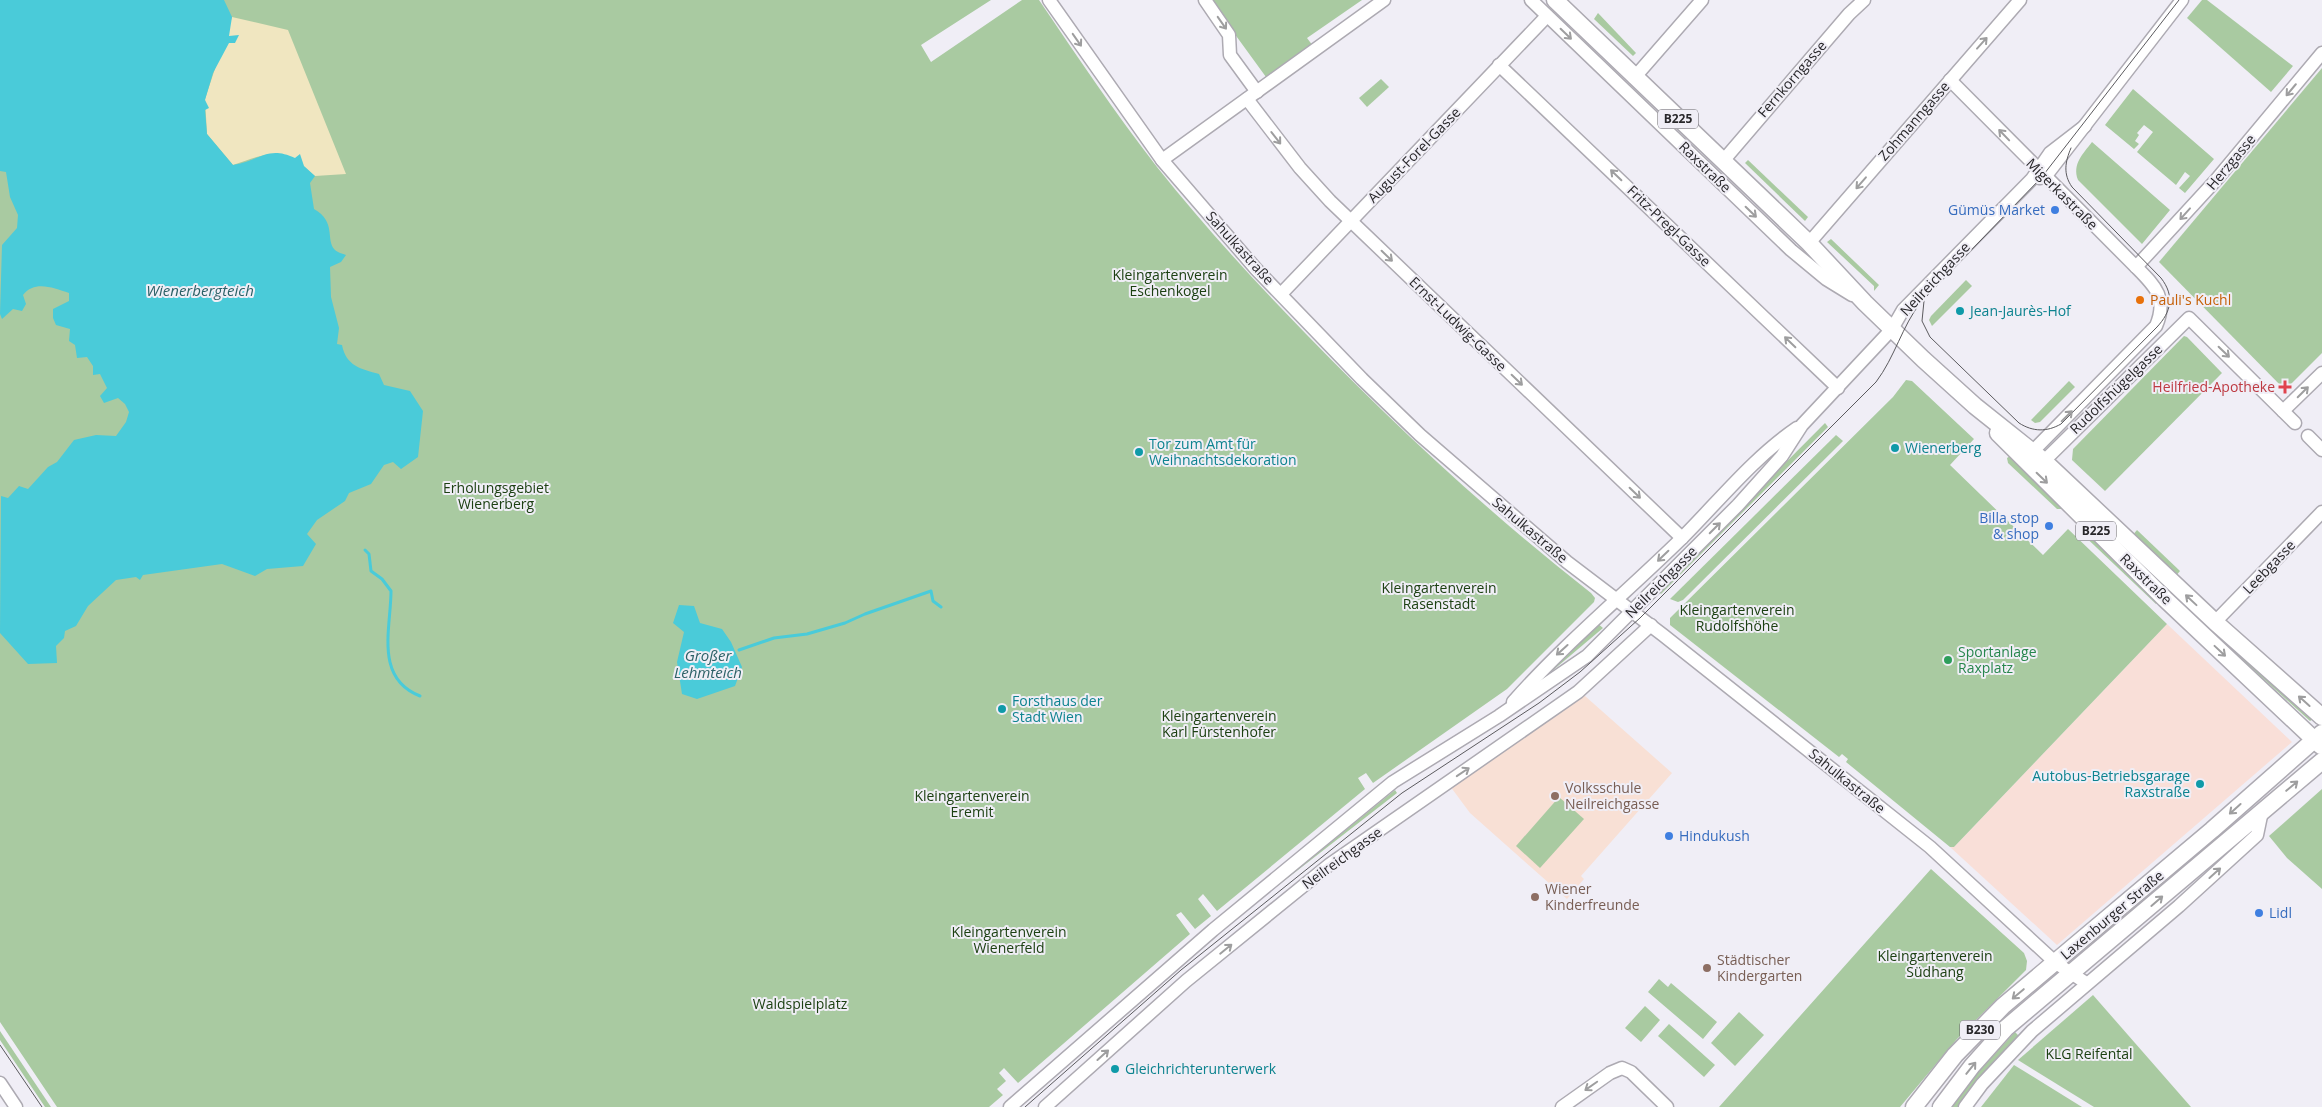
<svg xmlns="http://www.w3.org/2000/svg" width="2322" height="1107" font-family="'Open Sans',sans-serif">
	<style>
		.industrial { fill: #f9dfd8 }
		.education { fill: #f8e0d5 }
		.green { fill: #a9caa1 }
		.sand { fill: #f0e6c0 }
		.water { fill: #4acbd9 }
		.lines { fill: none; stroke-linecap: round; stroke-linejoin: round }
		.stream { stroke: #4acbd9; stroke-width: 3 }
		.minor-casing { stroke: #adaab2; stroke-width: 15 }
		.major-casing { stroke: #adaab2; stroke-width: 19 }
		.minor { stroke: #fff; stroke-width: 12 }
		.major { stroke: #fff; stroke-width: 16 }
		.tram { stroke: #5b5a5e; stroke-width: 1 }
		.oneway { stroke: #9e9e9f }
		.shop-dot { fill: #3f7fe0; stroke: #f0eef6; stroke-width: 2 }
		.food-dot { fill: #e8710a; stroke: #f0eef6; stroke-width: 2 }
		.culture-dot { fill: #0f9aa8; stroke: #f0eef6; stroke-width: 2 }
		.health-dot { fill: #e0444e; stroke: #f0eef6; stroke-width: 2 }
		.leisure-dot { fill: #2e9e5b; stroke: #f0eef6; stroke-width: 2 }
		.education-dot { fill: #8d6e63; stroke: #f0eef6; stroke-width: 2 }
		.labels { text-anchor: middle; stroke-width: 4; stroke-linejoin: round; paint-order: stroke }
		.shield { fill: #f0eef6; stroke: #646367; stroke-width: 1 }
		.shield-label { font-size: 12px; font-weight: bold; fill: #28272a }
		.street-label { font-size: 14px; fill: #28272a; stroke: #f0eef6 }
		.shop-label { font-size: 14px; fill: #366cbe; stroke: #f0eef6; text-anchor: end }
		.park-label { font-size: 14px; fill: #1c4012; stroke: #f0eef6 }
		.food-label { font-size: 14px; fill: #c56008; stroke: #f0eef6; text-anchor: start }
		.culture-label { font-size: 14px; fill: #0d838f; stroke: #f0eef6; text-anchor: start }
		.health-label { font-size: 14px; fill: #be3a42; stroke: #f0eef6; text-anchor: end }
		.leisure-label { font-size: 14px; fill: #27864d; stroke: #f0eef6; text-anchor: start }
		.education-label { font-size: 14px; fill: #785e54; stroke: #f0eef6; text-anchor: start }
		.water-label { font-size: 15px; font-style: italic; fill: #2c6167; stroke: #f0eef6 }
	</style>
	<rect width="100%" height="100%" fill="#f0eef6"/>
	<path class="industrial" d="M 2167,624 L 2292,742 L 2057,945 L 1950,847 L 1954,847 Z"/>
	<path class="education" d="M 1578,692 L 1585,696 L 1672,773 L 1581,876 L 1584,879 L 1567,899 L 1470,813 L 1447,782 Z"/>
	<g class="green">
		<path d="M 0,0 L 991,0 L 921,45 L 931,62 L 1022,0 L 1039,0 C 1077,56 1115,113 1157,167 C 1196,216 1238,263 1281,308 C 1378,410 1480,506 1591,593 L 1595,598 L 1594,602 L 1507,689 L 1373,783 L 1366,773 L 1358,778 L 1365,789 L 1217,911 L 1203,894 L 1198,899 L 1211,916 L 1195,929 L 1181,912 L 1176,915 L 1190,934 L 1018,1083 L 1004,1068 L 999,1073 L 1006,1081 L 997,1089 L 1003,1095 L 989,1107 L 57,1107 L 0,1022 Z"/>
		<path d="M 1210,0 L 1362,0 L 1307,38 L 1313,46 L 1266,77 Z"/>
		<path d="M 2202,0 L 2207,0 L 2293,66 L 2271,92 L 2187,18 Z"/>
		<path d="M 1598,13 L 1636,53 L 1633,56 L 1594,19 Z"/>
		<path d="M 2322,68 L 2322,353 L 2285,390 L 2159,262 Z"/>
		<path d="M 1381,79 L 1389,87 L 1367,107 L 1359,98 Z"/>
		<path d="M 2133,89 L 2214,159 L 2185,193 L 2179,188 L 2190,176 L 2185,172 L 2176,185 L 2137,152 L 2153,132 L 2144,125 L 2137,133 L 2139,135 L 2135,141 L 2139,144 L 2134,149 L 2105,125 Z"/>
		<path d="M 2092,142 L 2170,210 L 2142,244 L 2078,180 C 2072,164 2083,154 2092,142 Z"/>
		<path d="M 1748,160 L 1808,217 L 1805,221 L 1745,163 Z"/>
		<path d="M 1831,239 L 1879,285 L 1874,291 L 1874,286 L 1827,242 Z"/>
		<path d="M 1966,280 L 1972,286 L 1932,326 L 1929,320 L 1931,316 Z"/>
		<path d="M 2184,336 L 2187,337 L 2222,373 L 2105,491 L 2072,460 L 2073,449 Z"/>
		<path d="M 1906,380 L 1912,381 L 1974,439 L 1950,465 L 2043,555 L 2068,529 L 2167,624 L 1954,847 L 1950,847 L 1846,762 L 1848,759 L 1842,754 L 1839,757 L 1670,625 L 1670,618 L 1893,397 Z"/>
		<path d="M 2069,381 L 2075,387 L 2040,422 L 2035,423 L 2031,420 Z"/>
		<path d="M 1825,423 L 1828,427 L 1661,594 L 1658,591 Z"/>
		<path d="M 1836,435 L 1843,441 L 1683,600 L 1678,602 L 1670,599 Z"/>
		<path d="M 2010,456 L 2063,509 L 2057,509 L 2008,463 L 2007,458 Z"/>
		<path d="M 2077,505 L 2313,719 L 2310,721 L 2184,607 Z"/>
		<path d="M 2082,524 L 2160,600 L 2156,604 L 2077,529 Z"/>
		<path d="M 2137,530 L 2180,571 L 2175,577 L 2132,536 Z"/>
		<path d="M 1597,623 L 1603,628 L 1545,677 Z"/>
		<path d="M 2322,789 L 2322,889 L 2287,858 L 2269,836 Z"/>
		<path d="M 1395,790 L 1397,793 L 1248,909 Z"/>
		<path d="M 1559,797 L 1584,819 L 1540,868 L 1516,846 Z"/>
		<path d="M 1931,869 L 2024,953 L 2027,961 L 2026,970 L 1957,1039 L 1900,1107 L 1719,1107 Z"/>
		<path d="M 1659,979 L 1668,987 L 1671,983 L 1717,1022 L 1703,1039 L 1648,992 Z"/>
		<path d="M 2093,995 L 2191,1107 L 2094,1107 L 2018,1060 Z"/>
		<path d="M 1645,1006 L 1660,1020 L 1641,1042 L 1625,1028 Z"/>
		<path d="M 1739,1012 L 1764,1035 L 1735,1066 L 1711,1043 Z"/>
		<path d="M 1669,1024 L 1715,1065 L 1704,1077 L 1658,1036 Z"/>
		<path d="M 0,1031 L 51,1107 L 45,1107 L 0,1040 Z"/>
		<path d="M 2015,1032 L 2020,1037 L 1982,1077 L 1959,1107 L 1950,1107 L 1977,1073 Z"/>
		<path d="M 2014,1065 L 2082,1107 L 1981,1107 Z"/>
	</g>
	<path class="sand" d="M 232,17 L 288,30 L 346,174 L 315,176 C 281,146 273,151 233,165 L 207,134 L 205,99 Z"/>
	<g class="water">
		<path d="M 0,0 L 224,0 L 232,17 L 229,36 L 239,35 L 235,43 L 229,43 L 213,73 L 205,100 L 209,108 L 205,110 L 207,134 L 233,165 C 260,161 267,145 295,158 L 300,154 L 304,166 L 315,176 L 310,183 L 314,209 C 337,222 325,240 335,250 C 337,252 343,254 346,255 L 341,262 L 330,267 L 331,297 L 339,328 L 337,344 L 342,345 C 346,366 361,369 379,374 L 384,385 L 410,391 L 423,411 L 418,457 L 401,469 L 393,462 L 384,465 L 371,484 L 349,493 L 345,501 L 317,520 L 307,534 L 316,544 L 303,566 L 267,569 L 255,576 L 222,564 L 143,575 L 140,580 L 136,577 L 116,580 L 88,606 L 76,626 L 65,631 L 64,638 L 56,646 L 57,663 L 28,664 L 0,633 L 1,496 L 8,498 L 19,486 L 28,489 L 48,467 L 57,462 L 74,440 L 96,435 L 116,436 L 126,422 L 129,412 L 125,404 L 118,398 L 104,403 L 100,396 L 107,388 L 100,374 L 93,375 L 93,366 L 87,357 L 77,358 L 75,345 L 69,341 L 70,329 L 56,325 L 53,318 L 53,309 L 69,301 L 69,293 C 53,288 35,280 23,295 L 26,304 L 22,311 L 13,309 L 2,319 L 0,314 L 2,245 L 17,228 L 18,215 L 10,197 L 6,172 L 0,171 Z"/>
		<path d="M 679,605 L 694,606 L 700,623 L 722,629 L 731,642 L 742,667 L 735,686 L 697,699 L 682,694 L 677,662 L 684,632 L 673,623 Z"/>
	</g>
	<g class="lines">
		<g class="stream">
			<path d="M 365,550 L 369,554 L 371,571 L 382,579 L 391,591 C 391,628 374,678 420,696"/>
			<path d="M 739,650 L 774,638 L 807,634 L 845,623 L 865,614 L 931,591 L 933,601 L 941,607"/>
		</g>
		<defs>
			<g id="minor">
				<path d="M 1049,0 L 1162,160 L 1256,269 L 1362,379 L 1420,435 L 1567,562 L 1663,635 L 1930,847 L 2056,963 L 2086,983"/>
				<path d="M 1205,0 L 1229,35 L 1230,55 L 1257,92"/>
				<path d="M 1531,0 L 1791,250 L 1826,279 L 1852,295"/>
				<path d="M 1499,65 L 1838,388"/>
				<path d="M 1634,78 L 1702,0"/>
				<path d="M 1950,80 L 2136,267 C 2155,286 2168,298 2156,326 L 2033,451"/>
				<path d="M 1247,99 L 1300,168 L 1330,201 L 1682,538"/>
				<path d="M 1162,160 L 1384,0"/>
				<path d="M 1723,161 L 1849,14 L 1864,0"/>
				<path d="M 2039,178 L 2045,177 L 2182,0"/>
				<path d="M 1809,243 L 2020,0"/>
				<path d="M 2136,267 L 2216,180 L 2322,53"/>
				<path d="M 1281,294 L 1547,16"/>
				<path d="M 2283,411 L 2322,373"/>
				<path d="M 2308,436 L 2322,450"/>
				<path d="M 2044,461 L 2189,318 L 2295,423"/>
				<path d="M 2215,622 L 2322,512"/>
				<path d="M 1513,702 C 1565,643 1626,593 1682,538 C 1719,501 1753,458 1797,428"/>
				<path d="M 0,1083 L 16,1107"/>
				<path d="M 1010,1107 L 1213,930 L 1393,782 L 1499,716 L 1587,656 L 1738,505 L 1782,456 L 1802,425 L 1892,329 L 1903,310 L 2032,179 L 2050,153 L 2085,126"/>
				<path d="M 1045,1107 L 1186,981 L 1329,865 L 1578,692 L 1651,625"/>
				<path d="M 1562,1107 L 1610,1073 L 1622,1068 L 1631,1072 L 1667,1107"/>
				<path d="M 1965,1107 L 1982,1084 L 2032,1031 L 2179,906 L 2257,835 L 2262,811"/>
			</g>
			<g id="major">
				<path d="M 1555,0 L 1809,243 L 1865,303 L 1923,359 L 1975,406 L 2044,461 L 2215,622 L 2322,717"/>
				<path d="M 1998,433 L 2165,599 L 2321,746"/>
				<path d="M 1914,1107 L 1955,1055 L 2003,1006 L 2212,830 L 2322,733"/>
				<path d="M 1941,1107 L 1972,1066 L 2006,1028 L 2322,761"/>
			</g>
		</defs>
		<use href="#minor" class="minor-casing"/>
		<use href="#major" class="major-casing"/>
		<use href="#minor" class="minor"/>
		<use href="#major" class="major"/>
		<g class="tram">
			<path d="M 1924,301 L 1922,321 L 1930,337 L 2019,423 C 2033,432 2047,432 2061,424 L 2157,327 C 2171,312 2175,296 2161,278 L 2072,187 C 2063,174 2065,162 2071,148"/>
			<path d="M 0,1045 L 42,1107"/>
			<path d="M 1025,1107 L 1181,970 L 1402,793 L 1539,703 L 1580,672 L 1640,618 L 1876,382 C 1895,357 1902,326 1921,302 L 2041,178 L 2179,0"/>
		</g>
	</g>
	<defs><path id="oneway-shaft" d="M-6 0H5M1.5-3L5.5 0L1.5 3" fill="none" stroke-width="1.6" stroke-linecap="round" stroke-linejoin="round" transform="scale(1.25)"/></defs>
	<g class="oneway">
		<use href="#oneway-shaft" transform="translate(1222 23) rotate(55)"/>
		<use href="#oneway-shaft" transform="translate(1566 34) rotate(44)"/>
		<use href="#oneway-shaft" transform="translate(1077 40) rotate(55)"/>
		<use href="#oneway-shaft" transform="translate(1982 43) rotate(-48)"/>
		<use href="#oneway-shaft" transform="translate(2291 90) rotate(130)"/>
		<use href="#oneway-shaft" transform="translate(2004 135) rotate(-134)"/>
		<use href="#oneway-shaft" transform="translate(1276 138) rotate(52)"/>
		<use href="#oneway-shaft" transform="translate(1616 175) rotate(-136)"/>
		<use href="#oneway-shaft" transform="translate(1861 183) rotate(131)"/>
		<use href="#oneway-shaft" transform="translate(1751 212) rotate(44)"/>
		<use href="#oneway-shaft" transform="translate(2185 214) rotate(132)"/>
		<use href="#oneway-shaft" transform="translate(1387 256) rotate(44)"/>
		<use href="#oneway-shaft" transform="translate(1790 342) rotate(-136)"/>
		<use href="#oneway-shaft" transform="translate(2224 352) rotate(44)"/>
		<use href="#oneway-shaft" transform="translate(1517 380) rotate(44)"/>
		<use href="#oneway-shaft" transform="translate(2303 392) rotate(-45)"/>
		<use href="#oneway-shaft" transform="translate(2067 416) rotate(-45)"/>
		<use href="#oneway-shaft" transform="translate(2042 478) rotate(44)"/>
		<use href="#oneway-shaft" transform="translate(1635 493) rotate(44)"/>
		<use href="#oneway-shaft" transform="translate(1715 528) rotate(-45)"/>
		<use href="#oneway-shaft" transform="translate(1663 556) rotate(136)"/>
		<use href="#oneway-shaft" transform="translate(2191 600) rotate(-137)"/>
		<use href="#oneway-shaft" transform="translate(1562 650) rotate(138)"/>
		<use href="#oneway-shaft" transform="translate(2220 651) rotate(43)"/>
		<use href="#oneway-shaft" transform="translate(2304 701) rotate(-138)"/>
		<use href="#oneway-shaft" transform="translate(1463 772) rotate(-34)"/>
		<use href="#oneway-shaft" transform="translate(2292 786) rotate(-40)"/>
		<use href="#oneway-shaft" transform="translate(2235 809) rotate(138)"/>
		<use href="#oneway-shaft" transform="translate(2215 873) rotate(-42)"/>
		<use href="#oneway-shaft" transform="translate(2157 901) rotate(-41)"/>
		<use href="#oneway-shaft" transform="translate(1226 949) rotate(-39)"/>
		<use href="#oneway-shaft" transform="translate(2018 994) rotate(140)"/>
		<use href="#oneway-shaft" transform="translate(1103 1055) rotate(-42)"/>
		<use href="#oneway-shaft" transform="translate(1971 1068) rotate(-51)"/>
		<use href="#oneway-shaft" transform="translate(1591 1086) rotate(145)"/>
	</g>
	<g class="shop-dot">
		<circle cx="2055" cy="210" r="5"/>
		<circle cx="2049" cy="526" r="5"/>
		<circle cx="1669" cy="836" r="5"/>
		<circle cx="2259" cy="913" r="5"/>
	</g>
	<circle class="food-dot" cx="2140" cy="300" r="5"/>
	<g class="culture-dot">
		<circle cx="1960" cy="311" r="5"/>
		<circle cx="1895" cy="448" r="5"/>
		<circle cx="1139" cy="452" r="5"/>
		<circle cx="1002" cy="709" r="5"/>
		<circle cx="2200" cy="784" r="5"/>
		<circle cx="1115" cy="1069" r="5"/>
	</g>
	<path class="health-dot" d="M2282.5 379.5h5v5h5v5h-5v5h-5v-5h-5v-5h5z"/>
	<circle class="leisure-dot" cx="1948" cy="660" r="5"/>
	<g class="education-dot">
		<circle cx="1555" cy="796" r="5"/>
		<circle cx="1535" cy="897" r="5"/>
		<circle cx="1707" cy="968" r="5"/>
	</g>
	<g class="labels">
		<g class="shield">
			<rect x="1658" y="109.5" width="40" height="19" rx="4"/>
			<rect x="2076" y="521.5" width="40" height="19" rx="4"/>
			<rect x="1960" y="1020.5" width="40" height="19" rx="4"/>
		</g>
		<g class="shield-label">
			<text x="1678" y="123">B225</text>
			<text x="2096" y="535">B225</text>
			<text x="1980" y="1034">B230</text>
		</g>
		<g class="street-label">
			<text transform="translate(1792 79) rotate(-49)" y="5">Fernkorngasse</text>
			<text transform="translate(1914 121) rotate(-49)" y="5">Zohmanngasse</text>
			<text transform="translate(1414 155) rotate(-46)" y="5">August-Forel-Gasse</text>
			<text transform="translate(2231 162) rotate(-50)" y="5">Herzgasse</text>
			<text transform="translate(1705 167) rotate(44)" y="5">Raxstraße</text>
			<text transform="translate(2062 194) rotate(45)" y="5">Migerkastraße</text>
			<text transform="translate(1669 226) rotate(44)" y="5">Fritz-Pregl-Gasse</text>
			<text transform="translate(1240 248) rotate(48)" y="5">Sahulkastraße</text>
			<text transform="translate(1935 279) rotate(-47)" y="5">Neilreichgasse</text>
			<text transform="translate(1458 324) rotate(44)" y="5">Ernst-Ludwig-Gasse</text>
			<text transform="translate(2116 389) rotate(-44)" y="5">Rudolfshügelgasse</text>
			<text transform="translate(1530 530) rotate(40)" y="5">Sahulkastraße</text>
			<text transform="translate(2269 567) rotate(-46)" y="5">Leebgasse</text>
			<text transform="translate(2146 579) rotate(44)" y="5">Raxstraße</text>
			<text transform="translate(1661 582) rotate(-45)" y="5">Neilreichgasse</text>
			<text transform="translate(1847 781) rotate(39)" y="5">Sahulkastraße</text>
			<text transform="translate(1342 858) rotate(-36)" y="5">Neilreichgasse</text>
			<text transform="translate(2112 915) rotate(-40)" y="5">Laxenburger Straße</text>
		</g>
		<g class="shop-label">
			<text x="2045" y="215">Gümüs Market</text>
			<text x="2039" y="523">Billa stop<tspan x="2039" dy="16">&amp; shop</tspan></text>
			<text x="1679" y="841" text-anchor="start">Hindukush</text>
			<text x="2269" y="918" text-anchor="start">Lidl</text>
		</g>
		<g class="park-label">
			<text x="1170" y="280">Kleingartenverein<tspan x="1170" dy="16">Eschenkogel</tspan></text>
			<text x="496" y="493">Erholungsgebiet<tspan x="496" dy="16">Wienerberg</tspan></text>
			<text x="1439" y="593">Kleingartenverein<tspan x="1439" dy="16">Rasenstadt</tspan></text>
			<text x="1737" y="615">Kleingartenverein<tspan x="1737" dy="16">Rudolfshöhe</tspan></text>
			<text x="1219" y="721">Kleingartenverein<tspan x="1219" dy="16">Karl Fürstenhofer</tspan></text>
			<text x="972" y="801">Kleingartenverein<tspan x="972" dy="16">Eremit</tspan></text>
			<text x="1009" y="937">Kleingartenverein<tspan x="1009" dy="16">Wienerfeld</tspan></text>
			<text x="1935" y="961">Kleingartenverein<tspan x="1935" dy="16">Südhang</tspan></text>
			<text x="800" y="1009">Waldspielplatz</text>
			<text x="2089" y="1059">KLG Reifental</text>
		</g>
		<g class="food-label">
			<text x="2150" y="305">Pauli's Kuchl</text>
		</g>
		<g class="culture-label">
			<text x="1970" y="316">Jean-Jaurès-Hof</text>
			<text x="1149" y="449">Tor zum Amt für<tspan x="1149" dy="16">Weihnachtsdekoration</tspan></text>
			<text x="1905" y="453">Wienerberg</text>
			<text x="1012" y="706">Forsthaus der<tspan x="1012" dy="16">Stadt Wien</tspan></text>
			<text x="2190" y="781" text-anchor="end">Autobus-Betriebsgarage<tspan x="2190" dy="16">Raxstraße</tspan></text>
			<text x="1125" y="1074">Gleichrichterunterwerk</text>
		</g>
		<g class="health-label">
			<text x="2275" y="392">Heilfried-Apotheke</text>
		</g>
		<g class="leisure-label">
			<text x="1958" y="657">Sportanlage<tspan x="1958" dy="16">Raxplatz</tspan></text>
		</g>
		<g class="education-label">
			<text x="1565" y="793">Volksschule<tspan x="1565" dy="16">Neilreichgasse</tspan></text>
			<text x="1545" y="894">Wiener<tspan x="1545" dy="16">Kinderfreunde</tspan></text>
			<text x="1717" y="965">Städtischer<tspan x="1717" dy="16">Kindergarten</tspan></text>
		</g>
		<g class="water-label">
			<text x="200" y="296">Wienerbergteich</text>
			<text x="708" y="661">Großer<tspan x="708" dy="17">Lehmteich</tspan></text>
		</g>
	</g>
</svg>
